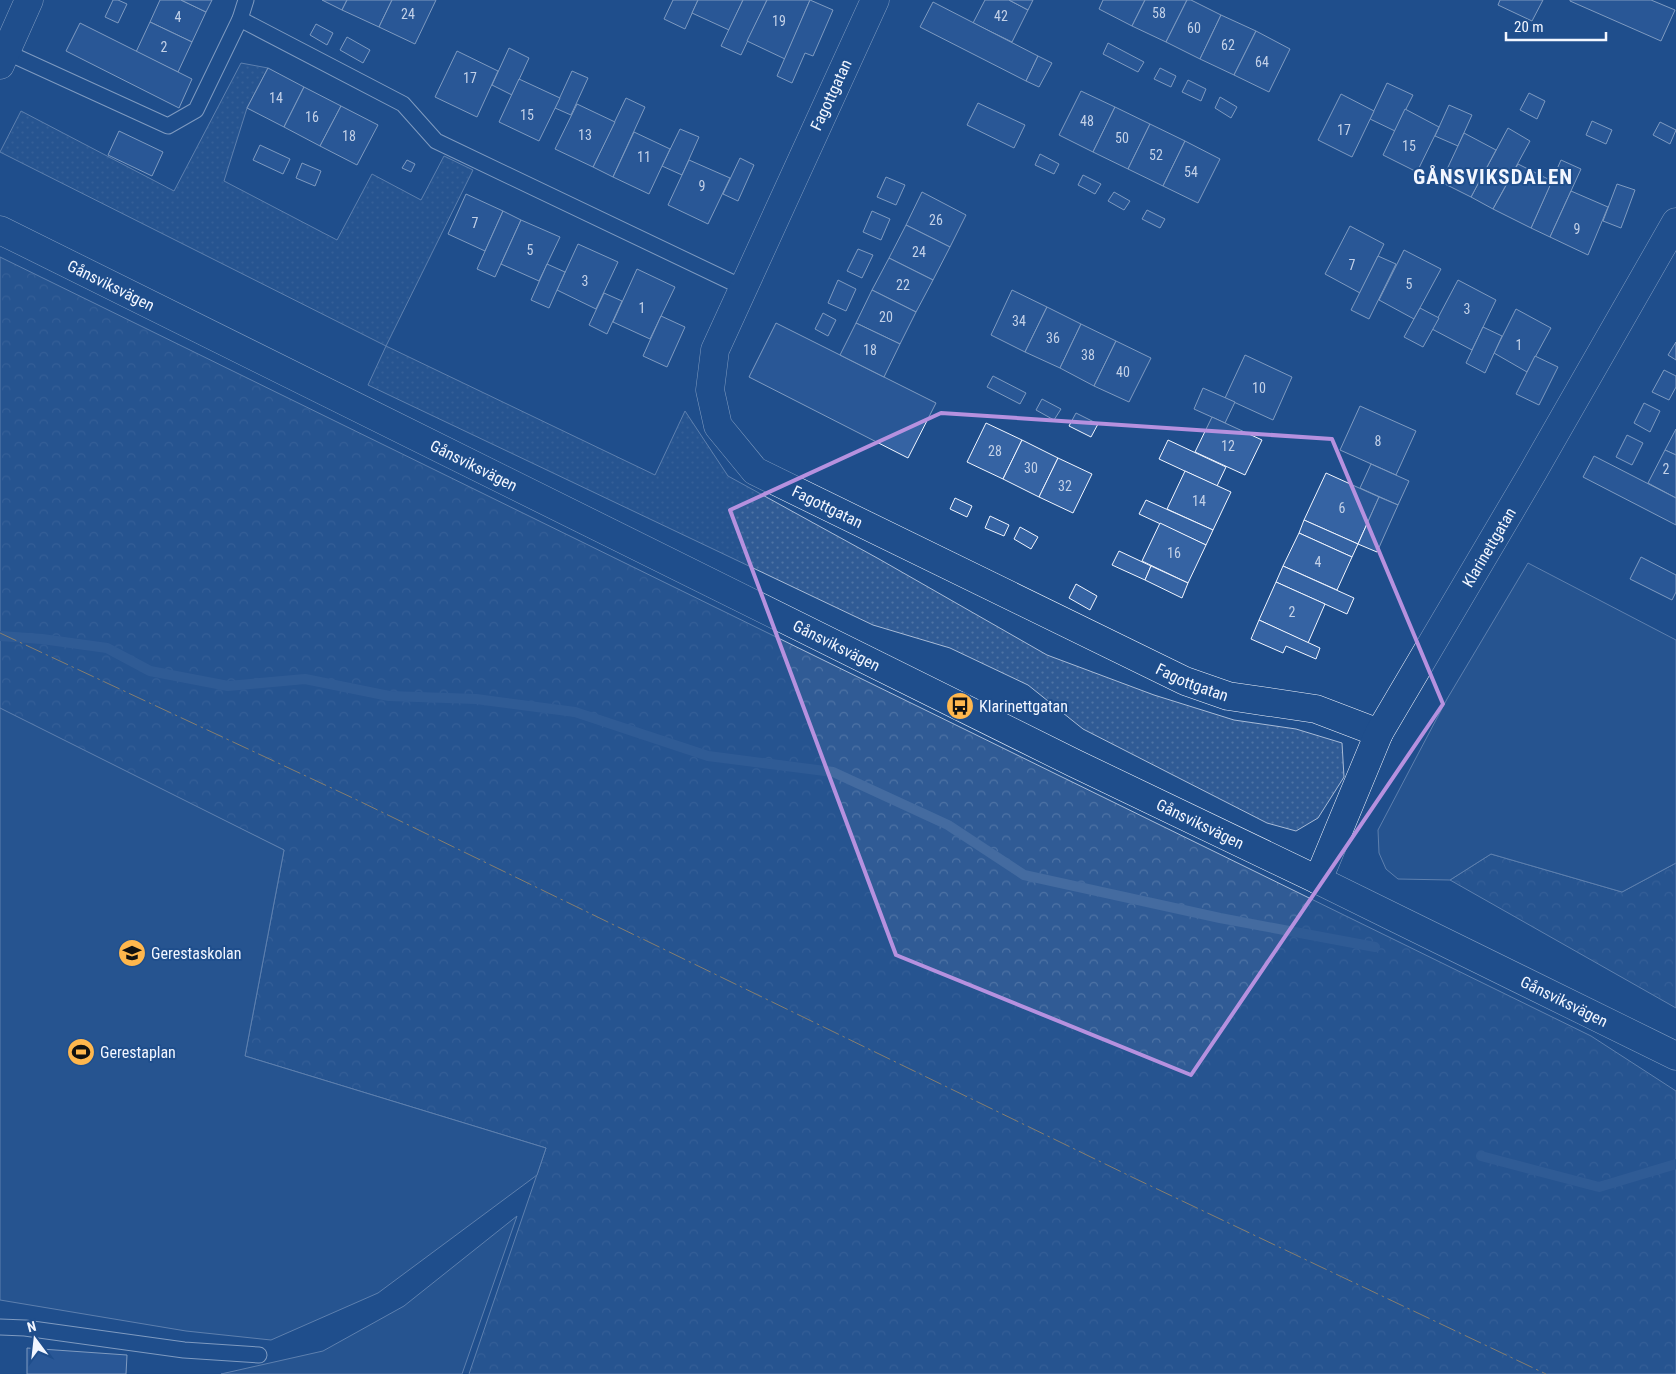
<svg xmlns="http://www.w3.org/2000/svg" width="1676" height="1374" font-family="'Roboto Condensed',sans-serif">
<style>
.grass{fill:url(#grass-dots);stroke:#a8bbd7}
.forest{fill:url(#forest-crowns);stroke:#a8bbd7}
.built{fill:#305b95;stroke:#a8bbd7}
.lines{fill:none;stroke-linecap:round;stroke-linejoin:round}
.stream{stroke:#446ba0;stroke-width:10}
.building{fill:#3563a3;stroke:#f2f6ff}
.service-casing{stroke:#f2f6ff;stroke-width:17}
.minor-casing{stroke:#f2f6ff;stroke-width:29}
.secondary-casing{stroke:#f2f6ff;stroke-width:29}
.service{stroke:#1f4e8c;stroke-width:15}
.minor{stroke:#1f4e8c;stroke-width:28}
.secondary{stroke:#1f4e8c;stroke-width:28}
.power{stroke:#ffb74d;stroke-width:1;stroke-dasharray:18 4 2.5 4;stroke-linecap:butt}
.marked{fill:none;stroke:#b691df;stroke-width:4;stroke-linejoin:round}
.labels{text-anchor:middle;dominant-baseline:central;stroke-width:4;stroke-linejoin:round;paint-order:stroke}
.number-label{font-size:14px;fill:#c3d1e8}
.street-label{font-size:16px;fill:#f2f6ff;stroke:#1f4e8c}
.poi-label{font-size:16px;fill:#f2f6ff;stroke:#1f4e8c;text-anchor:start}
.district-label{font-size:21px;font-weight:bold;letter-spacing:1px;fill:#f2f6ff;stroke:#1f4e8c}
</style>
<defs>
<pattern id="grass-dots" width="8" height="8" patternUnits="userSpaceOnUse" patternTransform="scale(1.25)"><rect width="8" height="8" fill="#305b95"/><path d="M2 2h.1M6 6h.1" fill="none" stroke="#4e73a5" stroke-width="1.8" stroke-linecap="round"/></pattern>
<pattern id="forest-crowns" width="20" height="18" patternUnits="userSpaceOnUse" patternTransform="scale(1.25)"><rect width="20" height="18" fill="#305b95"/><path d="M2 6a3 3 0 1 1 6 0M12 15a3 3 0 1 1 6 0" fill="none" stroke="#4e73a5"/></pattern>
</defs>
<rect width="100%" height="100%" fill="#1f4e8c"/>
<polygon class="grass" points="241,63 268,68 247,108 224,181 337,240 372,174 421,200 444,156 473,170 386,346 655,475 685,411 728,476 879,559 1047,655 1154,695 1234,720 1296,729 1342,743 1344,777 1318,818 1296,831 1267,823 1083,729 1028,685 950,648 873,625 368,385 386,346 0,152 21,111 174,191"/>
<g class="forest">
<polygon points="0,257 1591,1036 1676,1091 1676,1374 469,1374 546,1148 245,1056 284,850 0,711"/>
<polygon points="1491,854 1622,892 1676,863 1676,1008 1450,880"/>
</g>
<g class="built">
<polygon points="1528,563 1676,640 1676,863 1622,892 1491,854 1450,880 1398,879 1386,869 1379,853 1378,830 1447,699"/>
<polygon points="0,708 284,850 245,1056 546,1148 537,1175 378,1293 271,1340 186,1331 0,1300"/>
<polygon points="517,1216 462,1374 221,1374 323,1351 404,1306"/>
</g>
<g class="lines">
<g class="stream">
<polyline points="0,636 42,639 107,648 150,671 228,686 305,679 389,696 476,699 575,712 708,756 833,772 948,825 1024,875 1220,918 1375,947"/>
<polyline points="1481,1156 1599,1187 1676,1164"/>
</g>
</g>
<g class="building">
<polygon points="113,0 118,0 127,4 118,23 105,17"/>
<polygon points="160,0 181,0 206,12 192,42 150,22"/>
<polygon points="181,0 212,0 206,12"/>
<polygon points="322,0 347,0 342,10"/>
<polygon points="347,0 392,0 379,27 342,10"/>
<polygon points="392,0 436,0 415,44 379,27"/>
<polygon points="673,0 698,0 685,29 664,19"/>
<polygon points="698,0 743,0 729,30 692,13"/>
<polygon points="743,0 767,0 741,55 721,46"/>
<polygon points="767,0 810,0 785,59 747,41"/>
<polygon points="810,0 833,10 813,56 805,53 792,83 777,76"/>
<polygon points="985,0 1009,0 1028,10 1012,42 973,23"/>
<polygon points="1009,0 1033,0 1028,10"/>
<polygon points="1103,0 1145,0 1132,26 1099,9"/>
<polygon points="1145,0 1187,0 1166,42 1132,26"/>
<polygon points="1187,0 1191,0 1221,15 1200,59 1166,42"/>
<polygon points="1500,0 1543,0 1532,21 1498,5"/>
<polygon points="1570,0 1651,0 1675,10 1661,41 1570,1"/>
<polygon points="933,2 1038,56 1026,81 920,27"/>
<polygon points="1221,15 1256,31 1234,75 1200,59"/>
<polygon points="150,22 192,42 178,72 136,52"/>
<polygon points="80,23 192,79 179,108 66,51"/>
<polygon points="316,24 333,33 327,45 310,35"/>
<polygon points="1256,31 1290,49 1269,92 1234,75"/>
<polygon points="347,37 370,50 363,63 340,50"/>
<polygon points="1108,43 1144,62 1138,72 1103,54"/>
<polygon points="509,48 529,58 512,95 492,85"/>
<polygon points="457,51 498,71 477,117 435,97"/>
<polygon points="1038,56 1052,63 1039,87 1026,81"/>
<polygon points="268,68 304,87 284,127 247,108"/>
<polygon points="1160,68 1176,76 1171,87 1154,79"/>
<polygon points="572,71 588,78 571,115 555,108"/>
<polygon points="519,79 560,98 539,141 499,122"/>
<polygon points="1188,80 1206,89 1201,101 1182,92"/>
<polygon points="1387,83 1413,95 1395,131 1370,119"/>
<polygon points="304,87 341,106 320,146 284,127"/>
<polygon points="1081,91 1115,107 1093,152 1059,135"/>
<polygon points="1529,93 1545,101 1537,119 1520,110"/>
<polygon points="1341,94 1374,111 1352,157 1318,140"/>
<polygon points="1220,97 1237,107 1231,118 1215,108"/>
<polygon points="626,98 645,107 613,177 593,167"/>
<polygon points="978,103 1025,125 1014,148 967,125"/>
<polygon points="577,104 615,122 593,167 555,149"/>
<polygon points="1449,105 1472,115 1458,146 1435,136"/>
<polygon points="341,106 378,125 357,165 320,146"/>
<polygon points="1115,107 1150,124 1128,169 1093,152"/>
<polygon points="1405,109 1439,127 1417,172 1383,155"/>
<polygon points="1592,121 1612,130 1606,144 1586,135"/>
<polygon points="1660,122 1676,130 1670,144 1653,135"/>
<polygon points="1150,124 1185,141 1163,186 1128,169"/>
<polygon points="1508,128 1530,141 1493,209 1471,197"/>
<polygon points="680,129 699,137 682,175 662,166"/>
<polygon points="119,131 163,152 152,176 108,155"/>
<polygon points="634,132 670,149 649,194 613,177"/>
<polygon points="1464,133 1496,150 1471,197 1441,182"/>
<polygon points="1185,141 1220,159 1198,203 1163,186"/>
<polygon points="260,145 290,159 283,174 253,160"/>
<polygon points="1040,154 1059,164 1054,174 1035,165"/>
<polygon points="740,158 754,165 738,201 723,194"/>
<polygon points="407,160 415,164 411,172 402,168"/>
<polygon points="689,160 730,178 708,224 668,205"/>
<polygon points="1561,160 1581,169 1550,237 1531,228"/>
<polygon points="302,163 321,171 315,186 296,178"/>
<polygon points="1518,164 1552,181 1531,228 1493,209"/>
<polygon points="1083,175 1101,184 1095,194 1078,185"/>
<polygon points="886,177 905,185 896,205 877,197"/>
<polygon points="1617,184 1635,190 1621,228 1603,221"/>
<polygon points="1571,191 1608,207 1588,255 1550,237"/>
<polygon points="922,192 966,215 950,247 906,225"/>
<polygon points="1114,192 1130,201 1124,210 1108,201"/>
<polygon points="466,194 503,211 485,251 448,234"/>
<polygon points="1147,210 1165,219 1160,228 1142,219"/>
<polygon points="503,211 521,220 495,277 477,269"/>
<polygon points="872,211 890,219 881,240 863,232"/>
<polygon points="521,220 560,237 539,281 501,264"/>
<polygon points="906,225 950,247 933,280 889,258"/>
<polygon points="1350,226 1384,244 1360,293 1325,274"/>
<polygon points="578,244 618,262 596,309 557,290"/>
<polygon points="858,249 873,255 862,278 847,271"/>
<polygon points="1404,250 1441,269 1414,319 1379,300"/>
<polygon points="1378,256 1396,264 1369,319 1351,310"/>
<polygon points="889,258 933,280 916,312 872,290"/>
<polygon points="547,264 565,272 549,308 531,300"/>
<polygon points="637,269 675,287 650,339 613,322"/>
<polygon points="838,280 856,289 846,311 828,303"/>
<polygon points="1458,280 1496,300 1472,350 1432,329"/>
<polygon points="872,290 916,312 900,344 856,323"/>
<polygon points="1012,290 1047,307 1025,352 991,335"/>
<polygon points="604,293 622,301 607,334 589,325"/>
<polygon points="1047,307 1081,324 1060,368 1025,352"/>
<polygon points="1420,308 1439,318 1423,347 1404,337"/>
<polygon points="1516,309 1551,328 1527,372 1494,353"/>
<polygon points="823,313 836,320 828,336 815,329"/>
<polygon points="661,316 685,327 667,367 643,356"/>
<polygon points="776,323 936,403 908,458 749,377"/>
<polygon points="856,323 900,344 884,377 840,355"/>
<polygon points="1081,324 1116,341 1094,386 1060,368"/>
<polygon points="1483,327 1502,336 1485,373 1466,363"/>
<polygon points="1116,341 1151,358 1129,402 1094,386"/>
<polygon points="1676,342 1676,360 1668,355"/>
<polygon points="1245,355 1292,377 1273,420 1225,398"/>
<polygon points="1535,356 1558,367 1539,405 1516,394"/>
<polygon points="1664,370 1676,376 1676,387 1669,400 1652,392"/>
<polygon points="993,376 1026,393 1020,404 987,387"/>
<polygon points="1203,388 1235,402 1225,423 1194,409"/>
<polygon points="1042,399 1061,409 1054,420 1036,410"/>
<polygon points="1644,403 1660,411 1650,432 1634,423"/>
<polygon points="1360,406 1416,431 1396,475 1340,450"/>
<polygon points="1076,413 1098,424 1091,437 1069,426"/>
<polygon points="1212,417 1262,440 1245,475 1195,452"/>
<polygon points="986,423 1022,440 1003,479 967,462"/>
<polygon points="1676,429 1676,455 1665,450"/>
<polygon points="1627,435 1643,443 1632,465 1616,457"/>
<polygon points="1022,440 1058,458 1039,497 1003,479"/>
<polygon points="1168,440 1226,467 1217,486 1159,459"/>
<polygon points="1665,450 1676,455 1676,498 1648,483"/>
<polygon points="1594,456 1676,498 1676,525 1583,477"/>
<polygon points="1058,458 1092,474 1073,513 1039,497"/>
<polygon points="1371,464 1409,481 1398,505 1360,488"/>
<polygon points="1185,471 1231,492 1213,530 1167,509"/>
<polygon points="1326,473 1379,497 1358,544 1304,520"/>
<polygon points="1379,497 1398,505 1377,552 1358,544"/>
<polygon points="955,498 972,506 967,517 950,509"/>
<polygon points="1146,500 1213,530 1206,545 1139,514"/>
<polygon points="990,516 1009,525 1004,536 985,528"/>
<polygon points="1304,520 1358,544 1352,557 1299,533"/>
<polygon points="1160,523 1206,545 1188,583 1142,561"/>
<polygon points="1020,527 1038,537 1031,549 1014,539"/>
<polygon points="1299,533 1352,557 1337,590 1283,566"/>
<polygon points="1119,551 1151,566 1145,580 1112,565"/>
<polygon points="1641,557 1676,575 1676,592 1672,600 1630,579"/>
<polygon points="1151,566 1188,583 1182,598 1145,580"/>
<polygon points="1283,566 1354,598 1347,614 1276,582"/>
<polygon points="1276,582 1325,604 1308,643 1259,620"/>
<polygon points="1076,584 1097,596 1090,610 1069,598"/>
<polygon points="1259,620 1320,648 1316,659 1286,646 1283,653 1251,639"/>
<polygon points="27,1348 127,1355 126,1374 27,1374"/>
</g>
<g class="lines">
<g class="service-casing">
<g id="service">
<polyline points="240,19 403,104 436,141 744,288"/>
<polyline points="6,52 168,126 196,110 240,19 246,0"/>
<polyline points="0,1327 25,1328 184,1350 259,1355"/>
</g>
</g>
<g class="minor-casing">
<g id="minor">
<path id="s1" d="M875 0 715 350 710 390 718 426 755 471 1185 681 1228 696 1316 709 1379 733"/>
<polyline points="0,65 29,0"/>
<path id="s2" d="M1318 880 1379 733 1533 472 1676 222"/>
</g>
</g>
<g class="secondary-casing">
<g id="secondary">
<path id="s3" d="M0 230 1074 763 1318 880 1676 1056"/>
</g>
</g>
<use href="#service" class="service"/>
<use href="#minor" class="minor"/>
<use href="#secondary" class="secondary"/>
<polyline class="power" points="0,633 355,799 1134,1178 1546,1374"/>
</g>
<path d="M0 0H1676V1374H0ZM941 413 1332 439 1443 704 1191 1075 896 955 730 510Z" fill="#1f4e8c" fill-opacity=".55" fill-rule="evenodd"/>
<path class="marked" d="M941 413 1332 439 1443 704 1191 1075 896 955 730 510Z"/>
<defs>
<g id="bus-disc" transform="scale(1.4375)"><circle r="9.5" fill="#ffb74d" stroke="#1f4e8c"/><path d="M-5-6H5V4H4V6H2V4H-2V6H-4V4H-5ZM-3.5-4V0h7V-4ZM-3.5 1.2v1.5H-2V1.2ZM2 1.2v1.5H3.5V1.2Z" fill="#111"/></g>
<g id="school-disc" transform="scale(1.4375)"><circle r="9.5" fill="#ffb74d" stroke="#1f4e8c"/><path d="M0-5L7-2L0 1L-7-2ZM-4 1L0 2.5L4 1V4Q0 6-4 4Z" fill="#111"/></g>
<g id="stadium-disc" transform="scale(1.4375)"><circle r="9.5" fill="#ffb74d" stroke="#1f4e8c"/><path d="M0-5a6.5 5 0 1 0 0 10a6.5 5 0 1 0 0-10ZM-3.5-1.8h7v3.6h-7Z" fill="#111"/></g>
</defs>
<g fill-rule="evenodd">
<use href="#bus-disc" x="960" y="706"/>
<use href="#school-disc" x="132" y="953"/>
<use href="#stadium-disc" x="81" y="1052"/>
</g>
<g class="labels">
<g class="number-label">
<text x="1159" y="13">58</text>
<text x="408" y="14">24</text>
<text x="1001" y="16">42</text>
<text x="178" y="17">4</text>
<text x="779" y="21">19</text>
<text x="1194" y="28">60</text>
<text x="1228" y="45">62</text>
<text x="164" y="47">2</text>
<text x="1262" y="62">64</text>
<text x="470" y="78">17</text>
<text x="276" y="98">14</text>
<text x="527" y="115">15</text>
<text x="312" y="117">16</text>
<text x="1087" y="121">48</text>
<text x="1344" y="130">17</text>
<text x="585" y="135">13</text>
<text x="349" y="136">18</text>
<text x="1122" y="138">50</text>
<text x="1409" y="146">15</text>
<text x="1156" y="155">52</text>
<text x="644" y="157">11</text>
<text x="1191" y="172">54</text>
<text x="702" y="186">9</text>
<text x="936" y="220">26</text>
<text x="475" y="223">7</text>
<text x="1577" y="229">9</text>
<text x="530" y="250">5</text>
<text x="919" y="252">24</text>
<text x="1352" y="265">7</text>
<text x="585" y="281">3</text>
<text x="1409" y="284">5</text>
<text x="903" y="285">22</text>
<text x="642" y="308">1</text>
<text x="1467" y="309">3</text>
<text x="886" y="317">20</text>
<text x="1019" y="321">34</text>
<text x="1053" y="338">36</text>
<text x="1519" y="345">1</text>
<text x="870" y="350">18</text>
<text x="1088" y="355">38</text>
<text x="1123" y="372">40</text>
<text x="1259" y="388">10</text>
<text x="1378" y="441">8</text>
<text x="1228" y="446">12</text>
<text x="995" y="451">28</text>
<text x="1031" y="468">30</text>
<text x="1666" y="469">2</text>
<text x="1065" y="486">32</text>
<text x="1199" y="501">14</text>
<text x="1342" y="508">6</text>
<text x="1174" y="553">16</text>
<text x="1318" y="562">4</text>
<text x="1292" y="612">2</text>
</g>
<g class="street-label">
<text transform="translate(831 95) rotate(-65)">Fagottgatan</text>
<text stroke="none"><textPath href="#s3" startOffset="124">Gånsviksvägen</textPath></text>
<text stroke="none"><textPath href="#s3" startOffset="529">Gånsviksvägen</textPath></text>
<text stroke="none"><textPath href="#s1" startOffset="601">Fagottgatan</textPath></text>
<text stroke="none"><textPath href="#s2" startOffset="375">Klarinettgatan</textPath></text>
<text stroke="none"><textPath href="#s3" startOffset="934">Gånsviksvägen</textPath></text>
<text stroke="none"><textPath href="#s1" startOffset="1006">Fagottgatan</textPath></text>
<text stroke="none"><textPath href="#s3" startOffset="1339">Gånsviksvägen</textPath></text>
<text stroke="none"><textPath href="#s3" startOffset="1744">Gånsviksvägen</textPath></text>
</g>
<g class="poi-label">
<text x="979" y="706">Klarinettgatan</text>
<text x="151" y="953">Gerestaskolan</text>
<text x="100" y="1052">Gerestaplan</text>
</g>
<g class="district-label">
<text x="1493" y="177">GÅNSVIKSDALEN</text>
</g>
</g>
<g transform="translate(35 1339) rotate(345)" stroke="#1f4e8c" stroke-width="4" paint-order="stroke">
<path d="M0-4L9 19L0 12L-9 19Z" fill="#f2f6ff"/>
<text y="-8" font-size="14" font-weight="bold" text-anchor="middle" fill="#f2f6ff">N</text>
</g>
<path d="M1506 32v8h100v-8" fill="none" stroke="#f2f6ff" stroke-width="2.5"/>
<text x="1514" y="32" font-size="15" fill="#f2f6ff" stroke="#1f4e8c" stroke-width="4" paint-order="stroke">20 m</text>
</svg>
